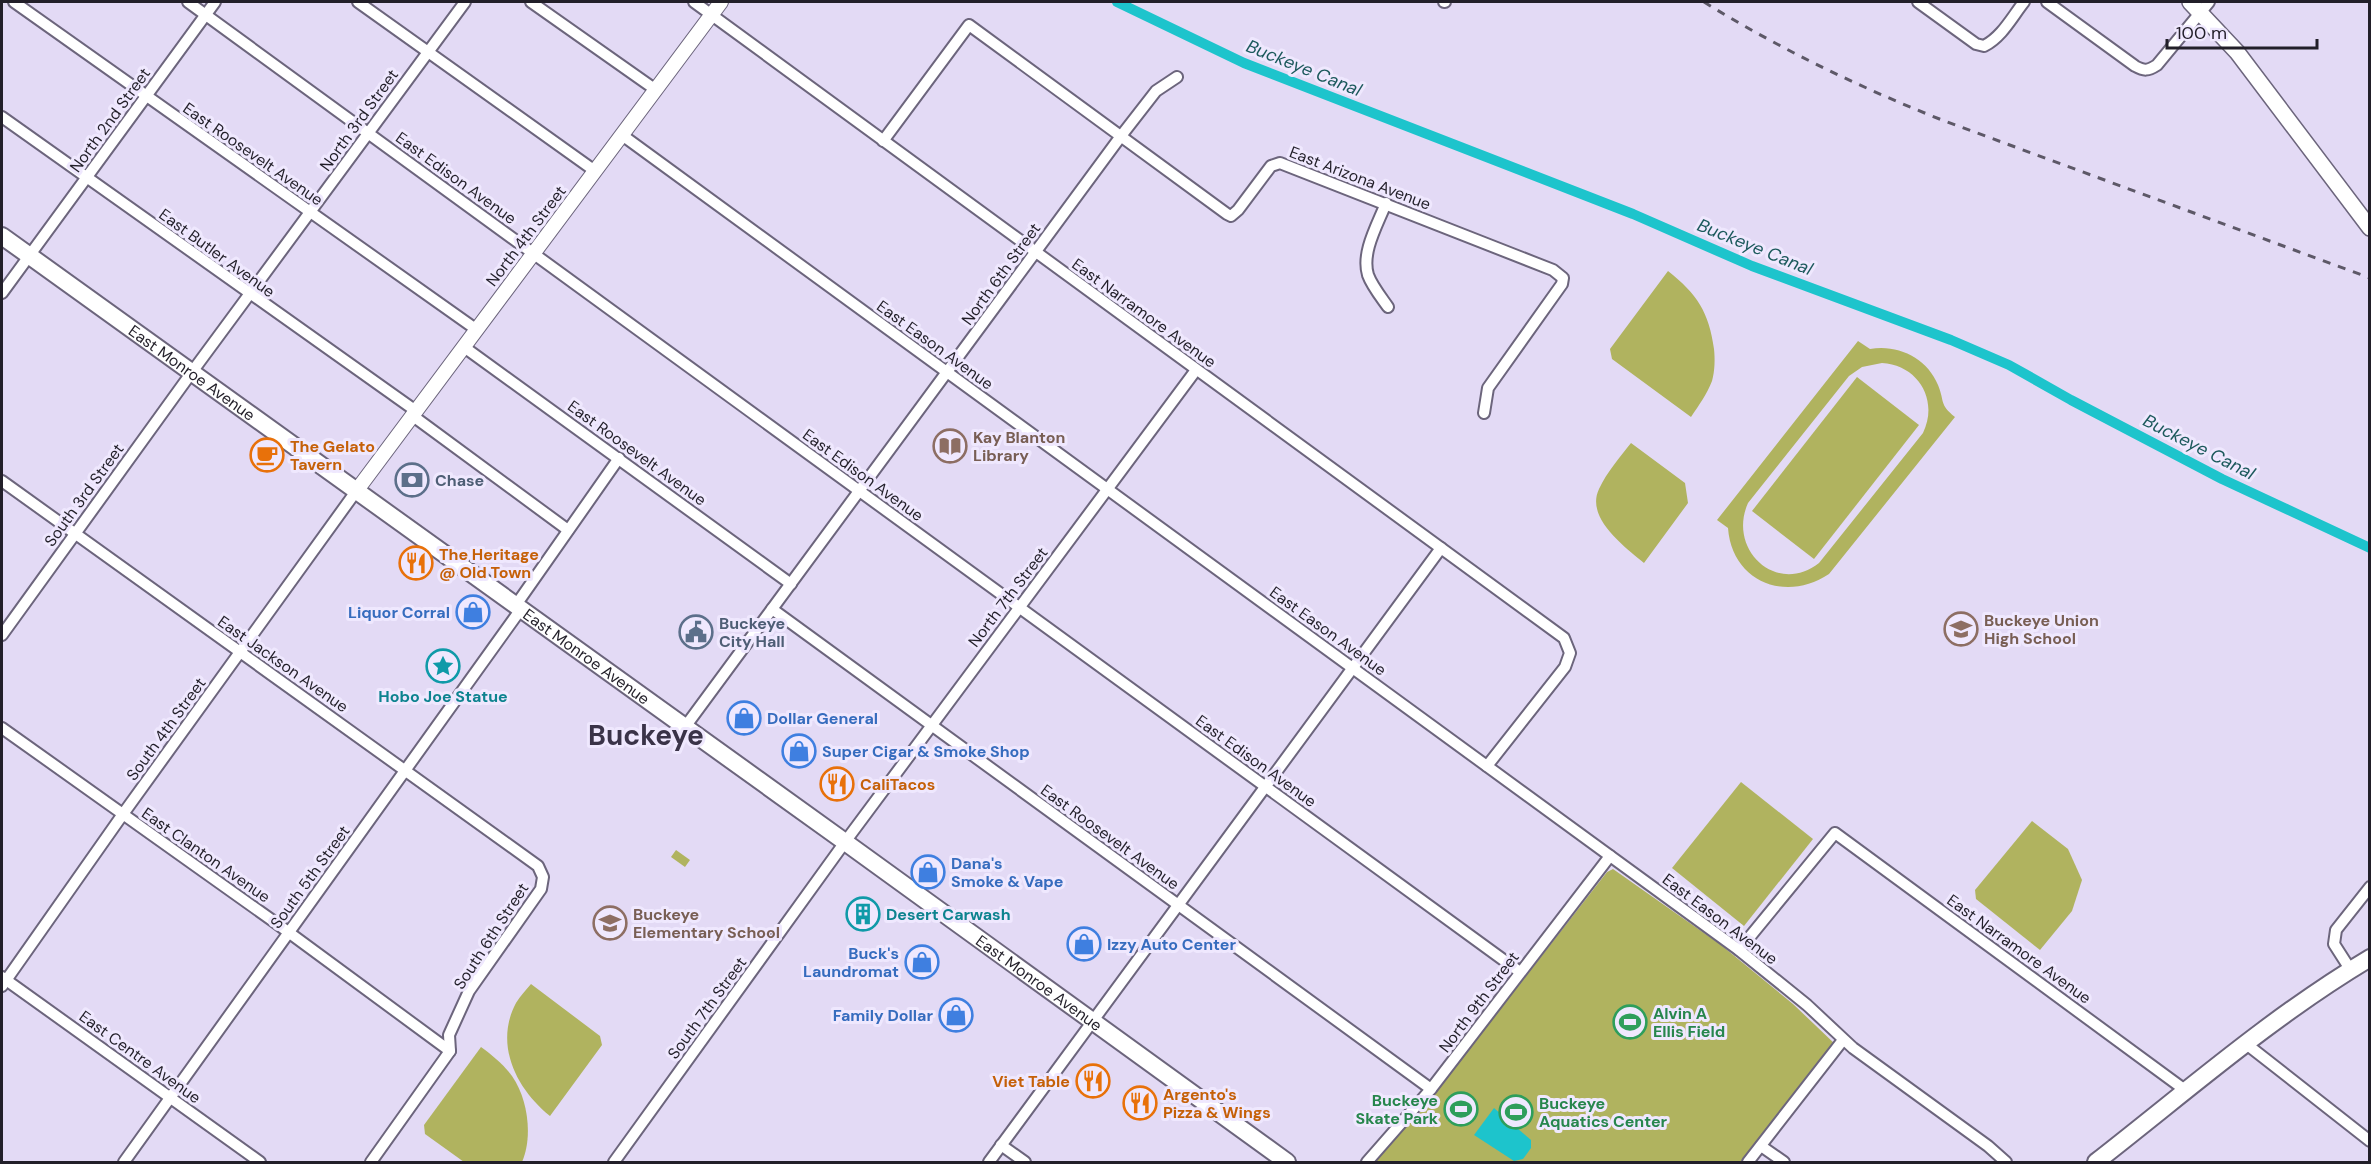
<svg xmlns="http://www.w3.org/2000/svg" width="2371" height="1164" font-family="'DM Sans',sans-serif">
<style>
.green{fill:#b0b35f;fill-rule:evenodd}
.water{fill:#1dc4cc}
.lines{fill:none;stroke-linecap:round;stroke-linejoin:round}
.canal{stroke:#1dc4cc;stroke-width:10}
.minor-casing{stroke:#6c657c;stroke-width:14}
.tertiary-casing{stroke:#6c657c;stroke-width:16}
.secondary-casing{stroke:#6c657c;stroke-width:18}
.primary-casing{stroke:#6c657c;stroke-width:20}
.minor{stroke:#fff;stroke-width:10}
.tertiary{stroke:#fff;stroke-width:14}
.secondary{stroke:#fff;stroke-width:15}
.primary{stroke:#fff;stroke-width:16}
.rail{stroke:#5d5867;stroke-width:3;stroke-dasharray:8 8;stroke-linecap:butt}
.labels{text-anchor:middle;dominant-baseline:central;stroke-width:6;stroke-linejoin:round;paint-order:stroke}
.street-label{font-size:16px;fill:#221f29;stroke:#efe8fe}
.education-label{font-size:16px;font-weight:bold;fill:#785e54;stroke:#efe8fe;text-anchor:start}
.food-label{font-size:16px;font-weight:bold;fill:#c56008;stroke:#efe8fe;text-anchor:start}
.service-label{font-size:16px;font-weight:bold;fill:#4e5e75;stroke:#efe8fe;text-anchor:start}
.shop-label{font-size:16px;font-weight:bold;fill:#366cbe;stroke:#efe8fe;text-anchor:start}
.culture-label{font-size:16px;font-weight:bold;fill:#0d838f;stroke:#efe8fe}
.leisure-label{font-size:16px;font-weight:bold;fill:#27864d;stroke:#efe8fe;text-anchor:start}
.water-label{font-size:18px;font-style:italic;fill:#1c595c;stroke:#efe8fe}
.town-label{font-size:28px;font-weight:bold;fill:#3a3348;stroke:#efe8fe}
</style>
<rect width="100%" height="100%" fill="#e3daf5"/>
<g class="green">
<path d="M1668 271C1697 294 1709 312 1714 349 1715 358 1715 371 1712 381 1707 394 1699 405 1691 417L1612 359 1610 349Z"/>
<path d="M1858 341 1870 349C1898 344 1927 358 1938 385 1945 402 1939 404 1955 417L1829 574C1786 603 1732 582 1728 528L1717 520ZM1882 363C1918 365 1939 400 1923 433L1819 563C1777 596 1727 550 1748 503L1849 376 1862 367Z"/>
<polygon points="1857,377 1919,425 1814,559 1752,511"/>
<path d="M1631 443 1685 483 1688 503 1644 563C1625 547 1585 518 1599 489 1607 472 1620 457 1631 443Z"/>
<polygon points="1741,782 1813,839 1744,926 1672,868"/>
<polygon points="2032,821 2068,849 2082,880 2072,911 2040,950 1976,899 1975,890"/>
<polygon points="676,850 690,860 685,867 671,857"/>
<polygon points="1613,869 1721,945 1793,1004 1836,1045 1740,1162 1374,1162 1389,1143 1420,1112 1607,872"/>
<path d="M531 984 600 1036 602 1045 550 1116C516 1089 494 1044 516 1003 520 996 526 990 531 984Z"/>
<path d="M481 1047C492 1055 504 1065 512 1076 528 1099 533 1137 522 1162H464L425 1134 424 1125Z"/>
</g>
<polygon class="water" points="1494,1108 1531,1140 1531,1148 1523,1159 1514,1161 1474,1135"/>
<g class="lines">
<polyline class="canal" points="1117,2 1244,63 1633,214 1752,266 1951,340 2009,365 2071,400 2222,479 2370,548"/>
<g class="minor-casing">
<g id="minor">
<polyline points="14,2 477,330"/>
<polyline points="188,2 1520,972"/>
<polyline points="358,2 595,171"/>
<polyline points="531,2 656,90"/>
<polyline points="694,2 1564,638 1570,653 1565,667 1487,766"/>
<polyline points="1444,2 1445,2"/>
<path d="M1918 2 1976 44 1984 46C2002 37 2012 17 2024 2"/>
<path d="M2047 2 2135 66C2144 71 2148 71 2157 65L2209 2"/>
<polyline points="2,117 416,411"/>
<polyline points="622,135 1739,950 1807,1005 1853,1048 1988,1146 2006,1162"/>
<polyline points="883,141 969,25 1227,214 1231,216 1238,210 1271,166 1280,163 1553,270 1563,278 1562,284 1488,388 1484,413"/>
<path d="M1386 203C1378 224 1361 252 1368 275 1372 286 1381 297 1388 307"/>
<polyline points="2,293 215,2"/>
<polyline points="464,347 791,584"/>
<polyline points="413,416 568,530"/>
<polyline points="2,481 538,866 543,877 541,889 469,991 449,1035 450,1051 371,1162"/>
<polyline points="516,605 619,458"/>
<polyline points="772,609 1431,1089"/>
<polyline points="2,635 192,372 465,2"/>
<polyline points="685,727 1121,136 1156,91 1177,77"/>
<polyline points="2,728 276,923 450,1051"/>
<polyline points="1739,950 1835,833 2185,1090"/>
<polyline points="2350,969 2334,944 2336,930 2370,887"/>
<polyline points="2,977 260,1162"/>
<polyline points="2,986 123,814 357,490"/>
<polyline points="2245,1043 2370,1141"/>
<polyline points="1001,1145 1025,1162"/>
<polyline points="1761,1146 1784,1162"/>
<polyline points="124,1162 521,609"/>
<polyline points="614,1162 845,842 1196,370"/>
<polyline points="989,1162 1441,548"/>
<polyline points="1367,1162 1431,1089 1610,856"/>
<polyline points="1748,1162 1843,1040"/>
</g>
</g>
<g class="tertiary-casing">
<polyline id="tertiary" points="357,490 721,2"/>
</g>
<g class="secondary-casing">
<polyline id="secondary" points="2190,2 2237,52 2370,228"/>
</g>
<g class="primary-casing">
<g id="primary">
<path id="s1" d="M2 236 845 842 1287 1162"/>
<path d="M2096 1162C2186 1092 2271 1017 2370 958"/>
</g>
</g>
<use href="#minor" class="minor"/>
<use href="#tertiary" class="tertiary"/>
<use href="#secondary" class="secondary"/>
<use href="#primary" class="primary"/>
<path class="rail" d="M1704 2C1780 49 1859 87 1942 120L2370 278"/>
</g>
<defs>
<g id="library-ring" transform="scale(1.725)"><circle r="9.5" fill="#efe8fe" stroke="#8d6e63" stroke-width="1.5"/><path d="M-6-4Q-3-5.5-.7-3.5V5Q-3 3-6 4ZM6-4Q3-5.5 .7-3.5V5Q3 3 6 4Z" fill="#8d6e63"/></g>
<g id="cafe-ring" transform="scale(1.725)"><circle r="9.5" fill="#efe8fe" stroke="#e8710a" stroke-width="1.5"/><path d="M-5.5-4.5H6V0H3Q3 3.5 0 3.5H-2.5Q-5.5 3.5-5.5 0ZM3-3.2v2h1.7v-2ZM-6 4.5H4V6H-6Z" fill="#e8710a"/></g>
<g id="bank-ring" transform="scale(1.725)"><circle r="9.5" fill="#efe8fe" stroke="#5c6f8a" stroke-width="1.5"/><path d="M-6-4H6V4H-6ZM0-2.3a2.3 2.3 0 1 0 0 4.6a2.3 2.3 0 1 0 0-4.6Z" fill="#5c6f8a"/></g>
<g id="restaurant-ring" transform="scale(1.725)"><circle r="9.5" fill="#efe8fe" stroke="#e8710a" stroke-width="1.5"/><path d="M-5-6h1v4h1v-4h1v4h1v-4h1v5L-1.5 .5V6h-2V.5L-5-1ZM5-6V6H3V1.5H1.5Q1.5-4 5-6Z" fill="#e8710a"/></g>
<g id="shop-ring" transform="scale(1.725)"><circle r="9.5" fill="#efe8fe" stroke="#3f7fe0" stroke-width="1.5"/><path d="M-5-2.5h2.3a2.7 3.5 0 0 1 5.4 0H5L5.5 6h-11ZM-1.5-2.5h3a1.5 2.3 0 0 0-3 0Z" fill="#3f7fe0"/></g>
<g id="school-ring" transform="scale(1.725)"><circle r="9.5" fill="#efe8fe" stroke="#8d6e63" stroke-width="1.5"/><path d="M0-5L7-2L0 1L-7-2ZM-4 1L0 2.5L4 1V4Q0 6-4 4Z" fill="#8d6e63"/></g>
<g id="civic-ring" transform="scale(1.725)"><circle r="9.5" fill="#efe8fe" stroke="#5c6f8a" stroke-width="1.5"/><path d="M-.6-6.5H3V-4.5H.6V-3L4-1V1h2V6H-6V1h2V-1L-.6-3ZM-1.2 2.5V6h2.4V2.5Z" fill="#5c6f8a"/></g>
<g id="sight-ring" transform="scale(1.725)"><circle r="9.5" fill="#efe8fe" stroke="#0f9aa8" stroke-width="1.5"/><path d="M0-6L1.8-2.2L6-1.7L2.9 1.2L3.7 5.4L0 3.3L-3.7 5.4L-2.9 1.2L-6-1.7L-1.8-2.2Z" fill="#0f9aa8"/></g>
<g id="building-ring" transform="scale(1.725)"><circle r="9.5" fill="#efe8fe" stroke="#0f9aa8" stroke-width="1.5"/><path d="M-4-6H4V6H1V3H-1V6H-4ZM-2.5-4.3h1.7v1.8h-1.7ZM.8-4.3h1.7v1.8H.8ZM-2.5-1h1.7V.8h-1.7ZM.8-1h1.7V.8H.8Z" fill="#0f9aa8"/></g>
<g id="stadium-ring" transform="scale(1.725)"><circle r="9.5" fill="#efe8fe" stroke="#2e9e5b" stroke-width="1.5"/><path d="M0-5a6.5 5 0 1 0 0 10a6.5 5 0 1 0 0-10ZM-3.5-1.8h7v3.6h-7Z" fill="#2e9e5b"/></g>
</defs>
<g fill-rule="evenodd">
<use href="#library-ring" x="950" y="446"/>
<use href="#cafe-ring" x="267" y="455"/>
<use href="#bank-ring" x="412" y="480"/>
<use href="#restaurant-ring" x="416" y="563"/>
<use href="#shop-ring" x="473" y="612"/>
<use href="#school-ring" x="1961" y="629"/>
<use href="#civic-ring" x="696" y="632"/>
<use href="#sight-ring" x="443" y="666"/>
<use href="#shop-ring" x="744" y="718"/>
<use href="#shop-ring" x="799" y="751"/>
<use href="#restaurant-ring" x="837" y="784"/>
<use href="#shop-ring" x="928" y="872"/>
<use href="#building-ring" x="863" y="914"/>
<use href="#school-ring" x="610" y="923"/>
<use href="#shop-ring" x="1084" y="944"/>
<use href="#shop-ring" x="922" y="962"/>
<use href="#shop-ring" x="956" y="1015"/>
<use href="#stadium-ring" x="1630" y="1022"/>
<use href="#restaurant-ring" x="1093" y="1081"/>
<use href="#restaurant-ring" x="1140" y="1103"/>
<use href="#stadium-ring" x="1461" y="1109"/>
<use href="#stadium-ring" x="1516" y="1112"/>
</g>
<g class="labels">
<g class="street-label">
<text transform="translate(110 120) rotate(-54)">North 2nd Street</text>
<text transform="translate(359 120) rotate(-54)">North 3rd Street</text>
<text transform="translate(253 154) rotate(35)">East Roosevelt Avenue</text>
<text transform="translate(456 178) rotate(36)">East Edison Avenue</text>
<text transform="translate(1360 178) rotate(21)">East Arizona Avenue</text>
<text transform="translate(526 236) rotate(-53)">North 4th Street</text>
<text transform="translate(217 253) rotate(36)">East Butler Avenue</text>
<text transform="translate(1001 274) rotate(-54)">North 6th Street</text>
<text transform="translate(1144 313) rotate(36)">East Narramore Avenue</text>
<text transform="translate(935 345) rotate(36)">East Eason Avenue</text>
<text stroke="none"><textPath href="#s1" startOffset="234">East Monroe Avenue</textPath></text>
<text transform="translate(637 453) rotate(36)">East Roosevelt Avenue</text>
<text transform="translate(863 475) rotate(36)">East Edison Avenue</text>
<text transform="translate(84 495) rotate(-54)">South 3rd Street</text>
<text transform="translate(1008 597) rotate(-53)">North 7th Street</text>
<text transform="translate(1328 631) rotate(36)">East Eason Avenue</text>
<text stroke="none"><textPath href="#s1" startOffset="720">East Monroe Avenue</textPath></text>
<text transform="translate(283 664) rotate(35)">East Jackson Avenue</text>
<text transform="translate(166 729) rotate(-54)">South 4th Street</text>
<text transform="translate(1256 761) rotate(36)">East Edison Avenue</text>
<text transform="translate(1110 837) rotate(36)">East Roosevelt Avenue</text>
<text transform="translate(206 855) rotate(35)">East Clanton Avenue</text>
<text transform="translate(310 877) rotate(-54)">South 5th Street</text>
<text transform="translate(1720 919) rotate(37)">East Eason Avenue</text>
<text transform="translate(491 936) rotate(-57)">South 6th Street</text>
<text transform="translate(2019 949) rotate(36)">East Narramore Avenue</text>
<text stroke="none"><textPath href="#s1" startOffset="1278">East Monroe Avenue</textPath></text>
<text transform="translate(1479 1002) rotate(-53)">North 9th Street</text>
<text transform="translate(707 1008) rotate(-54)">South 7th Street</text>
<text transform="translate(140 1057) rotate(36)">East Centre Avenue</text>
</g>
<g class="education-label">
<text x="973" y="437">Kay Blanton<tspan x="973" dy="18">Library</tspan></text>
<text x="1984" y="620">Buckeye Union<tspan x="1984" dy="18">High School</tspan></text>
<text x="633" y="914">Buckeye<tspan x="633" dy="18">Elementary School</tspan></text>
</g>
<g class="food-label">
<text x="290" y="446">The Gelato<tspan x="290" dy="18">Tavern</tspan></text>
<text x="439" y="554">The Heritage<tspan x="439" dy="18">@ Old Town</tspan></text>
<text x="860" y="784">CaliTacos</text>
<text x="1070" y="1081" text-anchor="end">Viet Table</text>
<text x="1163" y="1094">Argento's<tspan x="1163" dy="18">Pizza &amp; Wings</tspan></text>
</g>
<g class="service-label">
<text x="435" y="480">Chase</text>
<text x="719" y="623">Buckeye<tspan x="719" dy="18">City Hall</tspan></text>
</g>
<g class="shop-label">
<text x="450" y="612" text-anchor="end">Liquor Corral</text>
<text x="767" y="718">Dollar General</text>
<text x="822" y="751">Super Cigar &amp; Smoke Shop</text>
<text x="951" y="863">Dana's<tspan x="951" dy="18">Smoke &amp; Vape</tspan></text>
<text x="1107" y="944">Izzy Auto Center</text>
<text x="899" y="953" text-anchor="end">Buck's<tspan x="899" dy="18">Laundromat</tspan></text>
<text x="933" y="1015" text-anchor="end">Family Dollar</text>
</g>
<g class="culture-label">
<text x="443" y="696">Hobo Joe Statue</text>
<text x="886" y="914" text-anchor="start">Desert Carwash</text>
</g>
<g class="leisure-label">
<text x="1653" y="1013">Alvin A<tspan x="1653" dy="18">Ellis Field</tspan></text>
<text x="1438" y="1100" text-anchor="end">Buckeye<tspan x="1438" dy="18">Skate Park</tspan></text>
<text x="1539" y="1103">Buckeye<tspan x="1539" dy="18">Aquatics Center</tspan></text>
</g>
<g class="water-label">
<text transform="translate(1304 68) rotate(22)">Buckeye Canal</text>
<text transform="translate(1755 247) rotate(22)">Buckeye Canal</text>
<text transform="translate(2199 447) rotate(27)">Buckeye Canal</text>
</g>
<g class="town-label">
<text x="646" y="735">Buckeye</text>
</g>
</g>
<rect width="2371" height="1164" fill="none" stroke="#221f29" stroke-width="6"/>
<path d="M2167 39v9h150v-9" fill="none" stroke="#221f29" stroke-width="3"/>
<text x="2176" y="39" font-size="18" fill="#221f29" stroke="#efe8fe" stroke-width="4.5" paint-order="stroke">100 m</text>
</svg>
